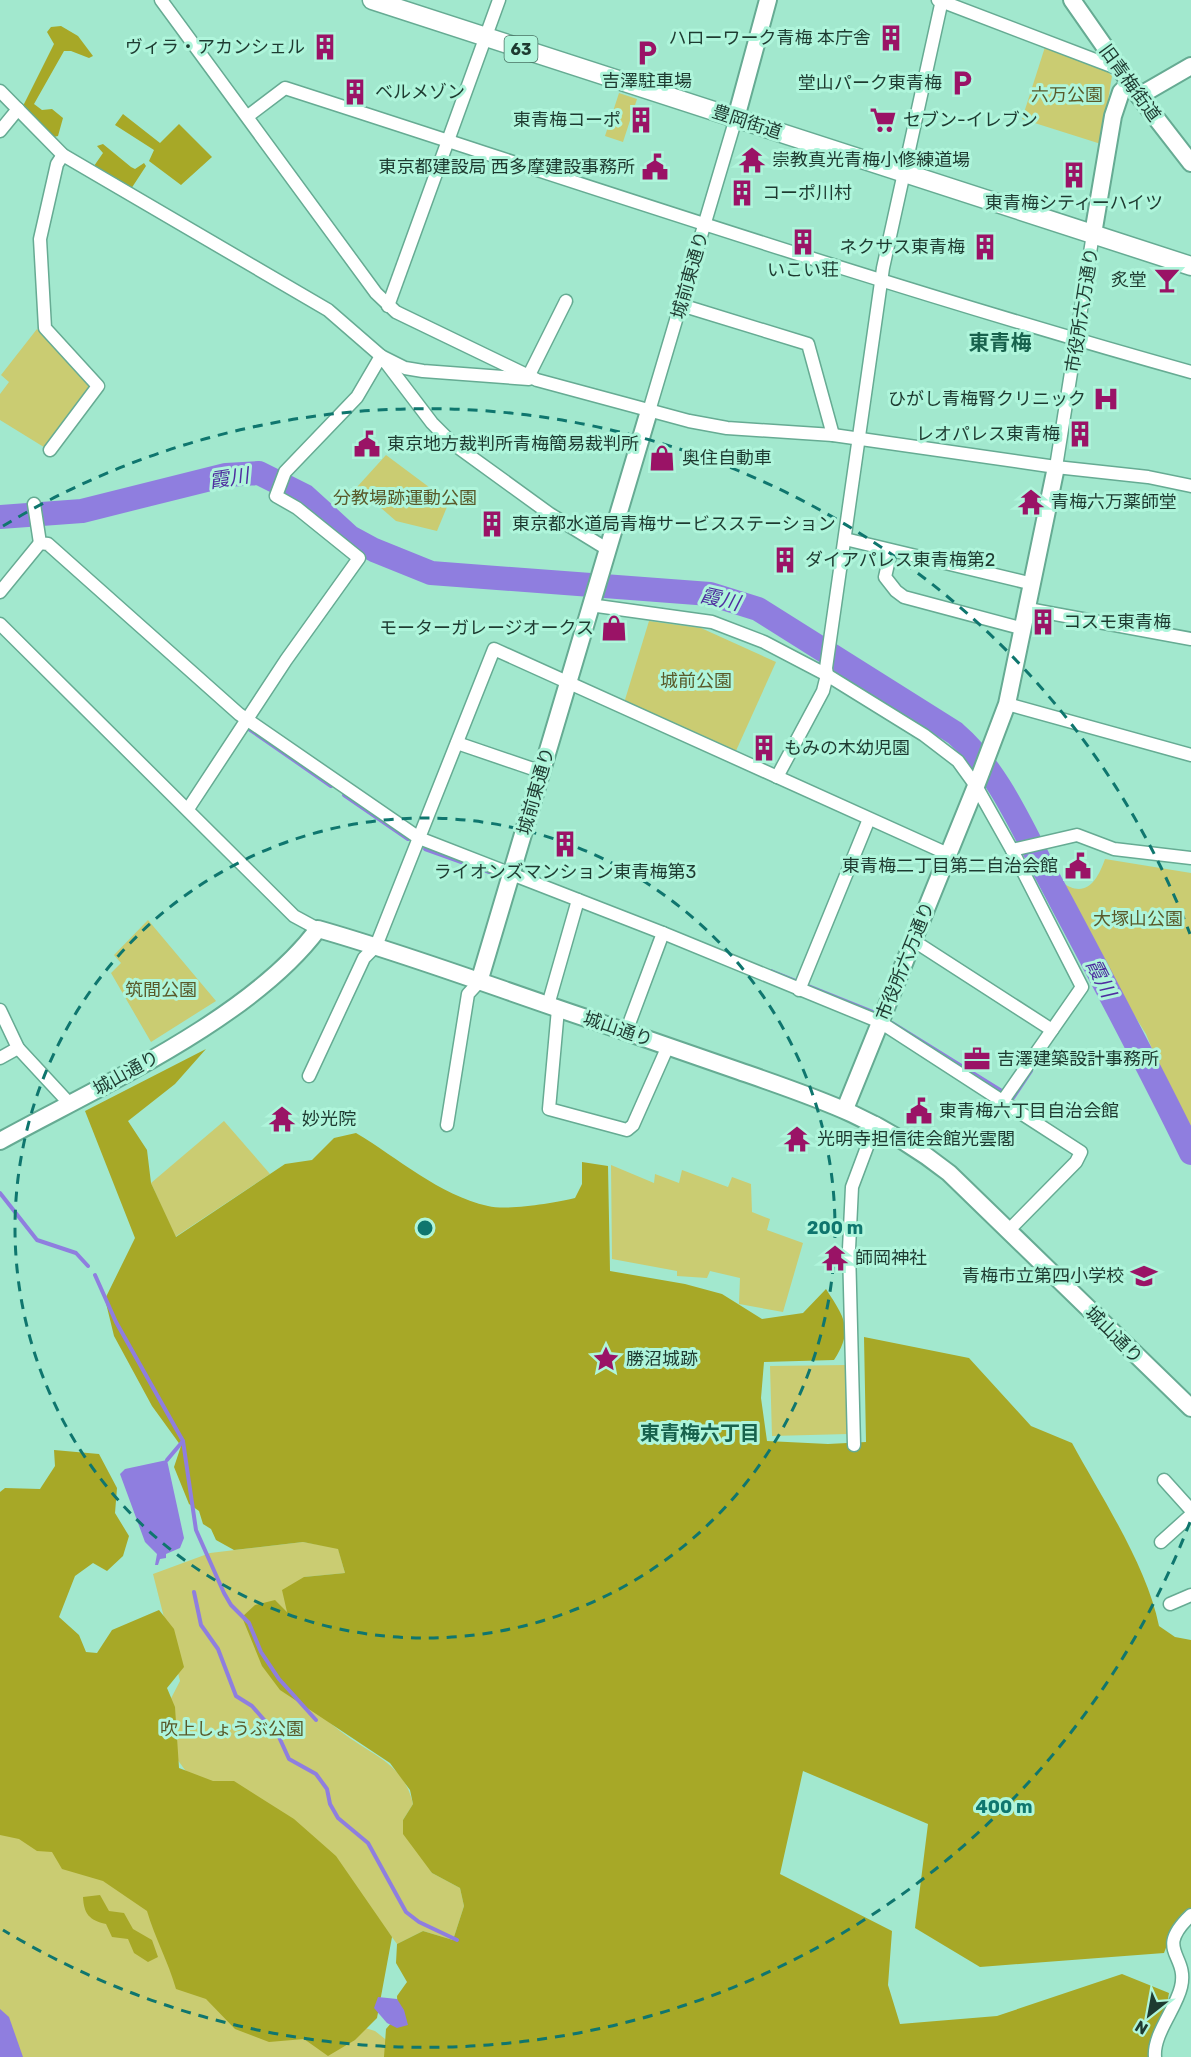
<svg xmlns="http://www.w3.org/2000/svg" width="1191" height="2057" font-family="Rubik,'Noto Sans JP',sans-serif">
<style>
.green{fill:#cacc72}
.forest{fill:#a7a827}
.water{fill:#8f7edf}
.lines{fill:none;stroke-linecap:round;stroke-linejoin:round}
.stream{stroke:#8f7edf;stroke-width:4}
.river{stroke:#8f7edf;stroke-width:24}
.street-casing{stroke:#66ab93;stroke-width:15}
.secondary-casing{stroke:#66ab93;stroke-width:20}
.primary-casing{stroke:#66ab93;stroke-width:21}
.street{stroke:#fff;stroke-width:12}
.secondary{stroke:#fff;stroke-width:16}
.primary{stroke:#fff;stroke-width:18}
.ring{fill:none;stroke:#0f766e;stroke-width:3;stroke-dasharray:10 8}
.labels{text-anchor:middle;dominant-baseline:central;stroke-width:6;stroke-linejoin:round;paint-order:stroke}
.shield{fill:#aff5db;stroke:#4a7364;stroke-width:1.5}
.shield-label{font-size:16px;font-weight:bold;fill:#1e3b31}
.poi-label{font-size:18px;fill:#1e3b31;stroke:#aff5db;text-anchor:start}
.street-label{font-size:18px;fill:#1e3b31;stroke:#aff5db}
.park-label{font-size:18px;fill:#595a2a;stroke:#aff5db}
.water-label{font-size:20px;font-style:italic;fill:#4e2d9f;stroke:#aff5db}
.neighbourhood-label{font-size:20px;font-weight:bold;fill:#18624d;stroke:#aff5db}
.quarter-label{font-size:21px;font-weight:bold;fill:#18624d;stroke:#aff5db}
.centre{fill:#0f766e;stroke:#aff5db;stroke-width:3}
.ring-label{font-size:18px;text-anchor:middle;font-weight:bold;fill:#0f766e;stroke:#aff5db;stroke-width:6;stroke-linejoin:round;paint-order:stroke}
</style>
<rect width="100%" height="100%" fill="#a2e8ce"/>
<g class="green">
<polygon points="1045,47 1108,72 1112,76 1101,144 1022,119"/>
<polygon points="619,93 637,99 623,142 605,136"/>
<polygon points="37,329 91,385 91,393 47,449 0,420 0,394 9,382 1,375"/>
<polygon points="386,455 449,502 437,531 396,521 357,487"/>
<polygon points="649,621 701,628 776,662 735,753 624,703"/>
<path d="M1105 859 1191 873V1144L1146 1034 1053 885 1060 881C1085 900 1097 882 1105 859Z"/>
<polygon points="148,920 216,1001 151,1042 111,973 121,963 114,955"/>
<polygon points="224,1121 270,1174 175,1237 151,1183"/>
<polygon points="611,1165 654,1183 655,1174 679,1183 682,1170 728,1187 732,1177 751,1184 752,1212 770,1219 767,1230 803,1243 783,1312 739,1304 740,1278 710,1271 707,1278 677,1276 677,1271 612,1259"/>
<polygon points="847,1365 848,1434 772,1436 770,1366"/>
<path d="M303 1542 338 1548 345 1573 304 1577 317 1713C327 1720 337 1729 347 1736 376 1757 404 1765 413 1804L403 1820 432 1873 460 1888 464 1906 453 1940 423 1931 397 1944 340 1866 209 1794 185 1770 166 1744 164 1712 180 1681 153 1574 210 1553Z"/>
<polygon points="0,1823 129,1884 346,2022 375,2031 399,2050 401,2057 0,2057"/>
</g>
<g class="forest">
<polygon points="61,26 78,36 93,56 89,58 71,51 64,51 34,104 42,110 52,109 63,118 58,136 54,137 23,106 54,44 47,32 51,27"/>
<polygon points="123,114 160,143 179,124 212,157 181,185 149,161 154,150 115,125"/>
<polygon points="103,144 131,167 135,169 144,163 146,166 131,189 94,166 103,153 97,146"/>
<path d="M206 1049 175 1084 128 1121 147 1150 151 1183 176 1237 285 1164 312 1160 334 1138 356 1133C398 1158 439 1195 488 1206 507 1211 554 1203 575 1198L582 1184V1162L608 1166 610 1271 685 1284 722 1294 762 1319 803 1313 826 1289C844 1317 854 1329 834 1360L764 1362 761 1398 767 1441 828 1444 866 1442 864 1337 969 1358 1031 1426 1072 1443C1102 1498 1147 1566 1159 1626L1175 1637 1191 1640V1912L1175 1924 1164 1953 980 1967 915 1928 928 1824 803 1771 780 1874 892 1931 888 1985 900 2024 997 2016 1122 1974 1169 1993 1157 2057H384L386 2029 398 2015 397 1996 407 1982 396 1963 397 1944 423 1931 453 1940 464 1906 460 1888 432 1873 403 1834V1820L413 1804 410 1790 390 1763 280 1690 262 1666 242 1617 255 1605 275 1600 287 1612 282 1590 304 1577 345 1573 338 1549 303 1542 234 1550 216 1540 211 1529 203 1524 199 1511 189 1504 174 1467 181 1446 152 1406 114 1336 105 1299 135 1238 85 1111Z"/>
<path d="M54 1450 99 1454 117 1488 115 1513 129 1536 123 1556 107 1571 93 1563 75 1576 59 1617 79 1635 86 1652 97 1653 112 1630 159 1610 174 1629 184 1667 167 1688 175 1707 179 1768 213 1781H234L294 1819 336 1856 392 1937 377 2018 355 2040 328 2056 304 2039 269 2042 235 2029 206 1999 176 1989C168 1961 155 1938 147 1911L103 1881 62 1869 52 1852 37 1851 19 1839 0 1835V1492L5 1488 40 1489 55 1466Z"/>
<path d="M100 1895 109 1911 124 1913 133 1929 152 1940 158 1957 148 1962 134 1953 128 1939 112 1937 106 1924C89 1920 84 1914 83 1897Z"/>
</g>
<g class="water">
<polygon points="167,1460 184,1538 180,1548 166,1554 166,1558 160,1559 158,1565 155,1565 157,1554 145,1542 120,1474 125,1469"/>
<polygon points="378,1997 397,1999 404,2010 408,2025 397,2028 387,2023 374,2008"/>
<polygon points="0,2009 9,2017 23,2057 0,2057"/>
</g>
<g class="lines">
<g class="stream">
<polyline points="249,729 331,786"/>
<polyline points="344,795 408,839"/>
<polyline points="425,849 492,873"/>
<polyline points="771,971 878,1014"/>
<polyline points="892,1023 1013,1098 1031,1071"/>
<polyline points="0,1193 37,1240 76,1253 88,1266"/>
<polyline points="95,1275 116,1322 183,1441 196,1530 224,1593 231,1605 249,1623 261,1652 279,1679 316,1720"/>
<polyline points="167,1460 183,1441"/>
<polyline points="194,1592 201,1625 218,1649 236,1696 252,1706 279,1737 289,1759 316,1774 327,1789 330,1804 338,1818 368,1843 406,1912 419,1922 457,1940"/>
</g>
<path class="river" d="M0 517 82 511 226 475 259 473 305 496 350 537 374 550 431 573 710 594 758 609 955 733C998 770 1022 828 1048 877 1097 969 1146 1060 1191 1153"/>
<g class="street-casing">
<g id="street">
<polyline points="161,0 376,293 396,312 537,380 689,421 727,428 833,435 1056,467 1148,477 1191,486"/>
<polyline points="938,0 1119,69"/>
<polyline points="0,91 63,155 328,310 381,356 405,368 423,371 529,379"/>
<path d="M248 116 285 88C586 185 886 287 1191 372"/>
<polyline points="0,131 18,109"/>
<polyline points="681,305 808,344 833,435"/>
<polyline points="388,306 499,0"/>
<polyline points="529,375 566,301"/>
<polyline points="649,411 736,118"/>
<polyline points="50,450 98,386 45,328 40,239 57,164 63,155"/>
<polyline points="1056,467 1093,234"/>
<polyline points="34,504 40,543 48,544 239,714 419,838 663,933 880,1022 1081,1152 1076,1162 1009,1230"/>
<polyline points="845,539 1033,584"/>
<polyline points="891,551 885,577 896,591 904,597 1024,629"/>
<polyline points="0,592 40,543"/>
<polyline points="590,605 712,622 764,642 827,675 924,735 958,761 976,786 1012,850 1082,987 1002,1102"/>
<polyline points="1028,609 1191,639"/>
<polyline points="0,624 294,916 318,929"/>
<polyline points="1007,704 1191,755"/>
<polyline points="457,743 542,772"/>
<polyline points="777,777 823,691 827,675 826,668 883,268 942,0"/>
<polyline points="188,809 286,660 359,558 297,508 276,496 285,472 357,397 381,356 432,423 452,443 550,514 607,549"/>
<polyline points="1012,850 1077,835 1114,849 1191,858"/>
<polyline points="914,941 1052,1030"/>
<polyline points="799,990 869,819"/>
<polyline points="548,1005 578,900"/>
<polyline points="558,1009 549,1109 627,1130 633,1125 668,1046"/>
<polyline points="0,1010 18,1048 69,1103"/>
<polyline points="626,1032 663,933"/>
<polyline points="0,1058 18,1048"/>
<polyline points="309,1076 364,958 376,946 494,649 948,854"/>
<polyline points="447,1125 468,994 479,982"/>
<polyline points="854,1445 849,1249 852,1187 876,1123"/>
<polyline points="1164,1480 1191,1510"/>
<polyline points="1161,1542 1191,1515"/>
<polyline points="1170,1604 1191,1595"/>
<path d="M1155 2057C1153 2034 1176 2009 1181 1987 1189 1954 1153 1951 1191 1915"/>
</g>
</g>
<g class="secondary-casing">
<g id="secondary">
<polyline points="1072,0 1139,96 1191,163"/>
<polyline points="1139,96 1191,66"/>
<polyline points="736,118 768,0"/>
<polyline points="1093,234 1113,116 1121,92 1130,83"/>
<polyline points="479,982 649,411"/>
<polyline points="845,1109 976,786 1007,704 1056,467"/>
<path d="M0 1141C98 1087 251 1019 318 929 410 955 499 989 589 1019 639 1036 689 1054 739 1071 820 1099 881 1119 949 1173L1191 1408"/>
</g>
</g>
<g class="primary-casing">
<polyline id="primary" points="372,0 1191,266"/>
</g>
<use href="#street" class="street"/>
<use href="#secondary" class="secondary"/>
<use href="#primary" class="primary"/>
</g>
<g class="ring">
<circle cx="425" cy="1228" r="410"/>
<path d="M1190 1522A819 819 0 0 1 3 1930M3 526A819 819 0 0 1 1190 934"/>
</g>
<defs>
<g id="building-bare" transform="scale(2.07)"><path d="M-4-6H4V6H1V3H-1V6H-4ZM-2.5-4.3h1.7v1.8h-1.7ZM.8-4.3h1.7v1.8H.8ZM-2.5-1h1.7V.8h-1.7ZM.8-1h1.7V.8H.8Z" fill="#9a1366" stroke="#aff5db" stroke-width="2.5" paint-order="stroke"/></g>
<g id="parking-bare" transform="scale(2.07)"><path d="M-3.5-5.5H1a3.5 3.5 0 0 1 0 7H-1V5.5H-3.5ZM-1-3.4V-.6H.8a1.4 1.4 0 0 0 0-2.8Z" fill="#9a1366" stroke="#aff5db" stroke-width="2.5" paint-order="stroke"/></g>
<g id="supermarket-bare" transform="scale(2.07)"><path d="M-6-5.5h2.5l.6 2H6L4.5 2H-2.5L-4.4-4H-6ZM-1.5 3.2a1.3 1.3 0 1 0 .1 0ZM3 3.2a1.3 1.3 0 1 0 .1 0Z" fill="#9a1366" stroke="#aff5db" stroke-width="2.5" paint-order="stroke"/></g>
<g id="temple-bare" transform="scale(2.07)"><path d="M0-6L5-2H3V0L6.5 2.5H4V6H1.5V3h-3V6H-4V2.5H-6.5L-3 0V-2H-5Z" fill="#9a1366" stroke="#aff5db" stroke-width="2.5" paint-order="stroke"/></g>
<g id="civic-bare" transform="scale(2.07)"><path d="M-.6-6.5H3V-4.5H.6V-3L4-1V1h2V6H-6V1h2V-1L-.6-3ZM-1.2 2.5V6h2.4V2.5Z" fill="#9a1366" stroke="#aff5db" stroke-width="2.5" paint-order="stroke"/></g>
<g id="bar-bare" transform="scale(2.07)"><path d="M-6-5H6L.8 .8V4.5H3.5V6h-7V4.5H-.8V.8Z" fill="#9a1366" stroke="#aff5db" stroke-width="2.5" paint-order="stroke"/></g>
<g id="hospital-bare" transform="scale(2.07)"><path d="M-5-5h3v3.5h4V-5h3V5h-3V1.5h-4V5h-3Z" fill="#9a1366" stroke="#aff5db" stroke-width="2.5" paint-order="stroke"/></g>
<g id="shop-bare" transform="scale(2.07)"><path d="M-5-2.5h2.3a2.7 3.5 0 0 1 5.4 0H5L5.5 6h-11ZM-1.5-2.5h3a1.5 2.3 0 0 0-3 0Z" fill="#9a1366" stroke="#aff5db" stroke-width="2.5" paint-order="stroke"/></g>
<g id="office-bare" transform="scale(2.07)"><path d="M-6-3h4V-5.5h4V-3h4V5H-6ZM-1-4.5V-3h2v-1.5ZM-6 0V1H6V0Z" fill="#9a1366" stroke="#aff5db" stroke-width="2.5" paint-order="stroke"/></g>
<g id="school-bare" transform="scale(2.07)"><path d="M0-5L7-2L0 1L-7-2ZM-4 1L0 2.5L4 1V4Q0 6-4 4Z" fill="#9a1366" stroke="#aff5db" stroke-width="2.5" paint-order="stroke"/></g>
<g id="sight-bare" transform="scale(2.07)"><path d="M0-6L1.8-2.2L6-1.7L2.9 1.2L3.7 5.4L0 3.3L-3.7 5.4L-2.9 1.2L-6-1.7L-1.8-2.2Z" fill="#9a1366" stroke="#aff5db" stroke-width="2.5" paint-order="stroke"/></g>
</defs>
<g fill-rule="evenodd">
<use href="#building-bare" x="891" y="38"/>
<use href="#building-bare" x="325" y="47"/>
<use href="#parking-bare" x="647" y="53"/>
<use href="#parking-bare" x="962" y="83"/>
<use href="#building-bare" x="355" y="92"/>
<use href="#building-bare" x="641" y="120"/>
<use href="#supermarket-bare" x="883" y="120"/>
<use href="#temple-bare" x="752" y="160"/>
<use href="#civic-bare" x="655" y="167"/>
<use href="#building-bare" x="1074" y="175"/>
<use href="#building-bare" x="742" y="193"/>
<use href="#building-bare" x="803" y="242"/>
<use href="#building-bare" x="985" y="247"/>
<use href="#bar-bare" x="1167" y="280"/>
<use href="#hospital-bare" x="1106" y="399"/>
<use href="#building-bare" x="1080" y="434"/>
<use href="#civic-bare" x="367" y="444"/>
<use href="#shop-bare" x="662" y="458"/>
<use href="#temple-bare" x="1031" y="502"/>
<use href="#building-bare" x="492" y="524"/>
<use href="#building-bare" x="785" y="560"/>
<use href="#building-bare" x="1043" y="622"/>
<use href="#shop-bare" x="614" y="628"/>
<use href="#building-bare" x="764" y="748"/>
<use href="#building-bare" x="565" y="844"/>
<use href="#civic-bare" x="1078" y="866"/>
<use href="#office-bare" x="977" y="1059"/>
<use href="#civic-bare" x="919" y="1111"/>
<use href="#temple-bare" x="282" y="1119"/>
<use href="#temple-bare" x="797" y="1139"/>
<use href="#temple-bare" x="835" y="1258"/>
<use href="#school-bare" x="1144" y="1276"/>
<use href="#sight-bare" x="606" y="1359"/>
</g>
<g class="labels">
<rect class="shield" x="504.5" y="36" width="33" height="26" rx="4.5"/>
<g class="shield-label">
<text x="521" y="49">63</text>
</g>
<g class="poi-label">
<text x="871" y="38" text-anchor="end">ハローワーク青梅 本庁舎</text>
<text x="305" y="47" text-anchor="end">ヴィラ・アカンシェル</text>
<text x="647" y="81" text-anchor="middle">吉澤駐車場</text>
<text x="942" y="83" text-anchor="end">堂山パーク東青梅</text>
<text x="375" y="92">ベルメゾン</text>
<text x="621" y="120" text-anchor="end">東青梅コーポ</text>
<text x="903" y="120">セブン-イレブン</text>
<text x="772" y="160">崇教真光青梅小修練道場</text>
<text x="635" y="167" text-anchor="end">東京都建設局 西多摩建設事務所</text>
<text x="762" y="193">コーポ川村</text>
<text x="1074" y="203" text-anchor="middle">東青梅シティーハイツ</text>
<text x="965" y="247" text-anchor="end">ネクサス東青梅</text>
<text x="803" y="270" text-anchor="middle">いこい荘</text>
<text x="1147" y="280" text-anchor="end">炙堂</text>
<text x="1086" y="399" text-anchor="end">ひがし青梅腎クリニック</text>
<text x="1060" y="434" text-anchor="end">レオパレス東青梅</text>
<text x="387" y="444">東京地方裁判所青梅簡易裁判所</text>
<text x="682" y="458">奥住自動車</text>
<text x="1051" y="502">青梅六万薬師堂</text>
<text x="512" y="524">東京都水道局青梅サービスステーション</text>
<text x="805" y="560">ダイアパレス東青梅第2</text>
<text x="1063" y="622">コスモ東青梅</text>
<text x="594" y="628" text-anchor="end">モーターガレージオークス</text>
<text x="784" y="748">もみの木幼児園</text>
<text x="1058" y="866" text-anchor="end">東青梅二丁目第二自治会館</text>
<text x="565" y="872" text-anchor="middle">ライオンズマンション東青梅第3</text>
<text x="997" y="1059">吉澤建築設計事務所</text>
<text x="939" y="1111">東青梅六丁目自治会館</text>
<text x="302" y="1119">妙光院</text>
<text x="817" y="1139">光明寺担信徒会館光雲閣</text>
<text x="855" y="1258">師岡神社</text>
<text x="1124" y="1276" text-anchor="end">青梅市立第四小学校</text>
<text x="626" y="1359">勝沼城跡</text>
</g>
<g class="street-label">
<text transform="translate(1130 83) rotate(54)">旧青梅街道</text>
<text transform="translate(747 122) rotate(18)">豊岡街道</text>
<text transform="translate(690 275) rotate(-74)">城前東通り</text>
<text transform="translate(1082 310) rotate(-81)">市役所六万通り</text>
<text transform="translate(536 791) rotate(-74)">城前東通り</text>
<text transform="translate(905 961) rotate(-68)">市役所六万通り</text>
<text transform="translate(618 1029) rotate(19)">城山通り</text>
<text transform="translate(126 1073) rotate(-29)">城山通り</text>
<text transform="translate(1114 1335) rotate(45)">城山通り</text>
</g>
<g class="park-label">
<text x="1067" y="95">六万公園</text>
<text x="405" y="498">分教場跡運動公園</text>
<text x="696" y="681">城前公園</text>
<text x="1138" y="919">大塚山公園</text>
<text x="161" y="990">筑間公園</text>
<text x="232" y="1729">吹上しょうぶ公園</text>
</g>
<g class="water-label">
<text transform="translate(229 478) rotate(-9)">霞川</text>
<text transform="translate(720 599) rotate(13)">霞川</text>
<text transform="translate(1101 978) rotate(63)">霞川</text>
</g>
<g class="neighbourhood-label">
<text x="700" y="1433">東青梅六丁目</text>
</g>
<g class="quarter-label">
<text x="1000" y="342">東青梅</text>
</g>
</g>
<circle cx="425" cy="1228" r="9" class="centre"/>
<g class="ring-label">
<text x="835" y="1234">200 m</text>
<text x="1004" y="1813">400 m</text>
</g>
<g transform="translate(1149 2015) rotate(211)" stroke="#aff5db" stroke-width="4.5" paint-order="stroke">
<path d="M0-4.5L10 22L0 15L-10 22Z" fill="#1e3b31"/>
<text y="-9" font-size="16" font-weight="bold" text-anchor="middle" fill="#1e3b31">N</text>
</g>
</svg>
